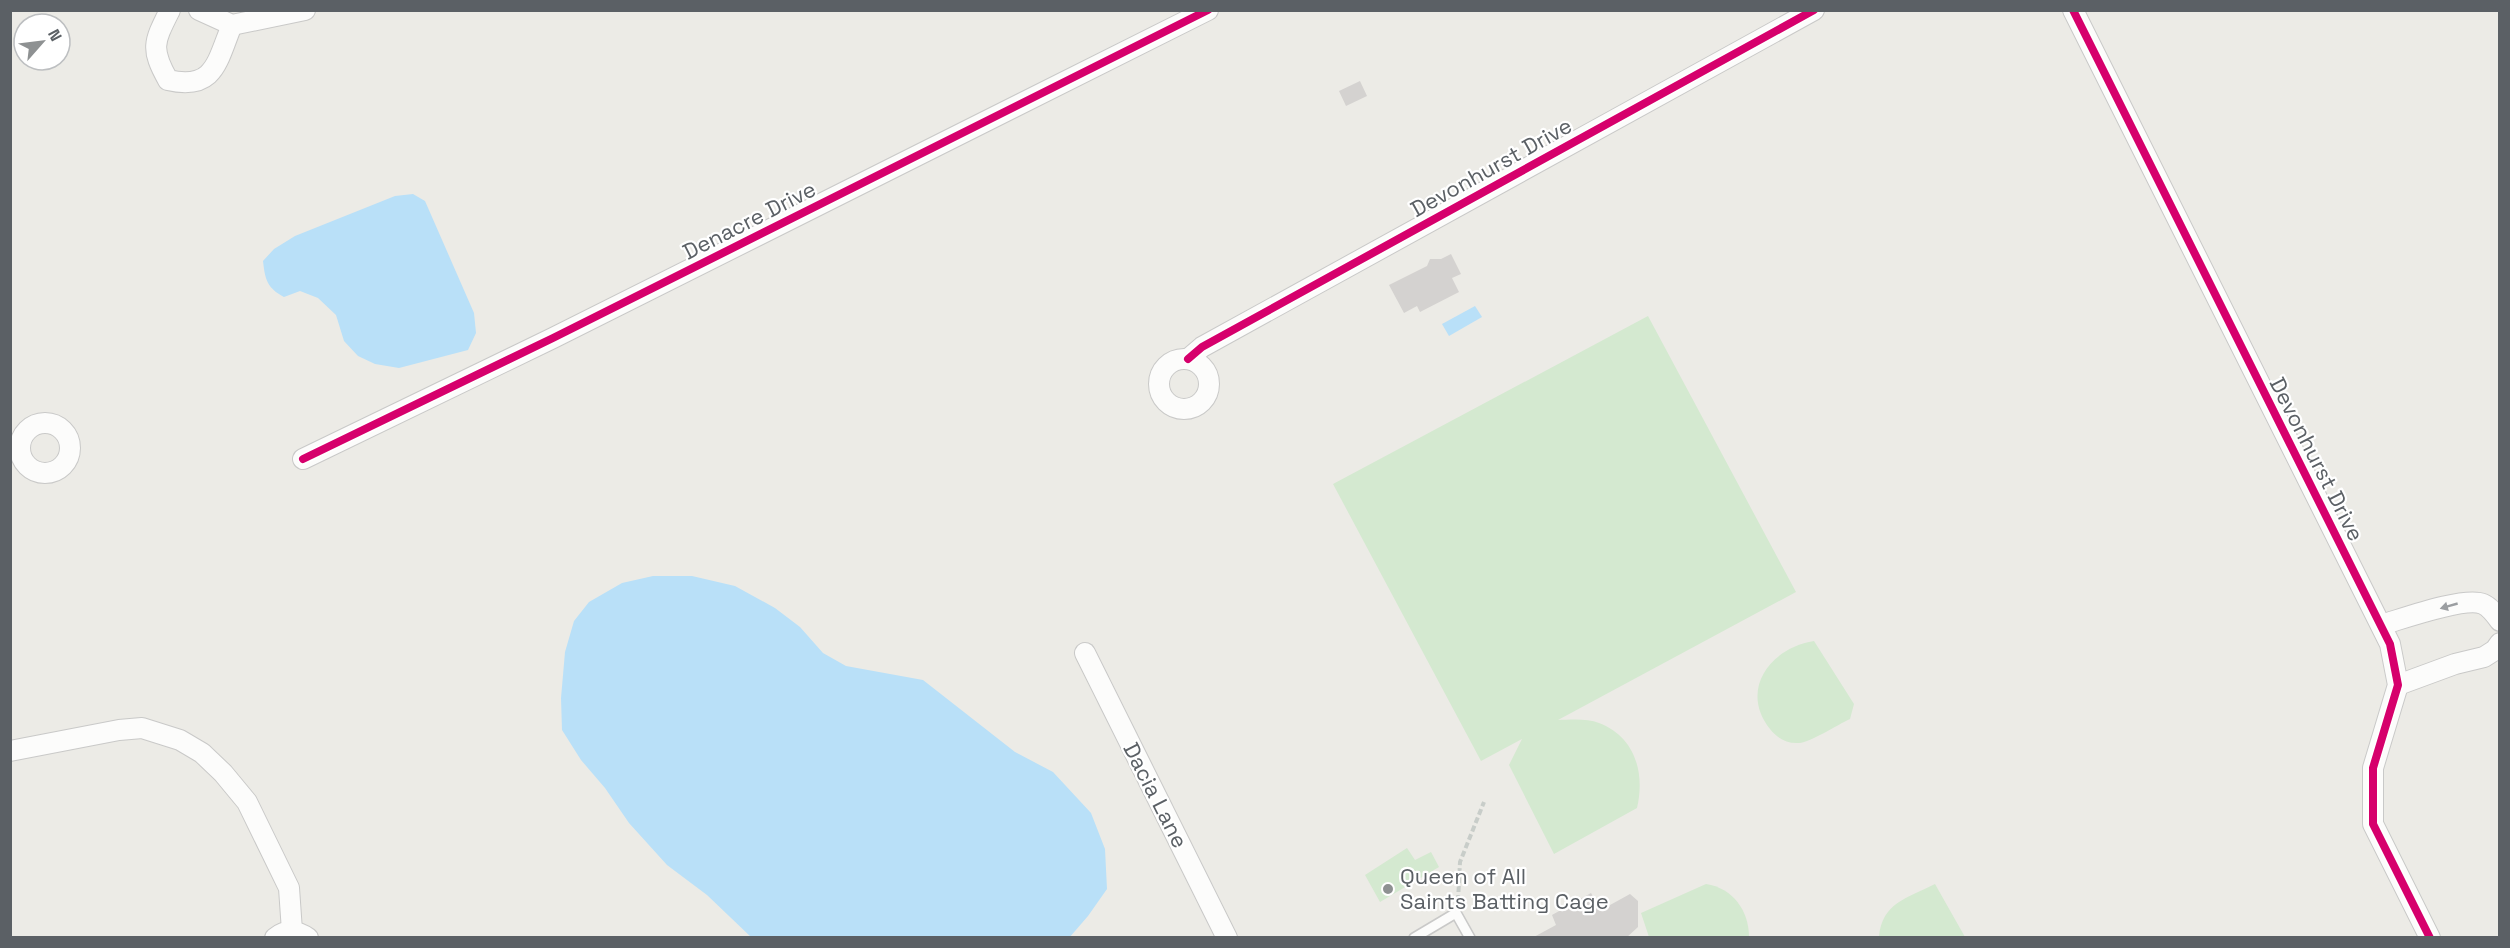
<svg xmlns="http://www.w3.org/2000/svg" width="2510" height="948" font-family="'Space Grotesk',sans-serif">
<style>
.green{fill:#d4e9d0}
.water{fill:#b9e0f8}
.building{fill:#d4d2d0}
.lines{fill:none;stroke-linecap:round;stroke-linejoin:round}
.lane-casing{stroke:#c9c9c8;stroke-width:12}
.street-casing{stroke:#c9c9c8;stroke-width:22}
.path{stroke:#c8cdc9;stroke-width:4;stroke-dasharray:6 3;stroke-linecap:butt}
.lane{stroke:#fcfcfb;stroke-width:9}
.street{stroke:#fcfcfb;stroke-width:20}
.cycleway-casing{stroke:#fff;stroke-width:11}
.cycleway{stroke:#d6006c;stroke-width:8}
.oneway{fill:#9b9ea1}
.poi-dot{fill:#8e9192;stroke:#fff;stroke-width:2}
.labels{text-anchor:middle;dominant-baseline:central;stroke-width:4.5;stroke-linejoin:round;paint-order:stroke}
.street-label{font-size:22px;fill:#5b6065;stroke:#fff}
.poi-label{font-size:22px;fill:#5b6065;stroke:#fff;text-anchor:start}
</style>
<rect width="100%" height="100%" fill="#ecebe6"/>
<g class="green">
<path d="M1648 316 1796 592 1558 720C1569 720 1587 718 1599 723 1636 737 1645 774 1637 808L1554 854 1509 765 1522 739 1481 761 1333 484Z"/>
<path d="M1814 641 1854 704 1850 719C1837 725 1811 742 1799 743 1787 744 1777 738 1770 729 1739 690 1770 648 1814 641Z"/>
<polygon points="1407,848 1415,860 1431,852 1439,867 1380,902 1365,875"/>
<path d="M1706 884C1733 888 1749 911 1749 937H1649L1641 913Z"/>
<path d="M1935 884 1965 937H1879C1882 903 1907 898 1935 884Z"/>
</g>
<g class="water">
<path d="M413 194 425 201 474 313 476 333 468 350 399 368 375 364 358 356 344 341 336 315 318 298 300 291 284 297C267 288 265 279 263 261L274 249 295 236 395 196Z"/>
<polygon points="1475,306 1482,317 1449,336 1442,324"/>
<polygon points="653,576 692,576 735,586 775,608 800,627 823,653 846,666 923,680 1015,752 1053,772 1091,813 1105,849 1107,889 1088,916 1069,938 752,938 707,895 667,865 629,823 605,788 581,760 562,730 561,698 565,652 574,621 589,602 622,583"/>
</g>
<g class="building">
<polygon points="1360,81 1367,96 1346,106 1339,91"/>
<polygon points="1451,254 1461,274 1452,278 1459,292 1420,312 1417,306 1404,313 1389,285 1427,266 1430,259 1441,259"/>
<polygon points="1591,893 1601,910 1630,894 1638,901 1638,927 1626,938 1532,938 1556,925 1552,915"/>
</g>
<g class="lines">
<g class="lane-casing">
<polyline id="lane" points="1414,938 1456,913 1470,938"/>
</g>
<g class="street-casing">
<g id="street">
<path d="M170 10C154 42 150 48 168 80 215 91 217 61 232 25"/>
<polyline points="199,10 232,25 305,10"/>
<polyline points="2073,10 2390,644 2398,685 2373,768 2373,824 2430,938"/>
<polyline points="1188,359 1202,347 1814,10"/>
<circle cx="1184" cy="384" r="25"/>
<circle cx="45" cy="448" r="25"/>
<polyline points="303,459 553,338 1208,10"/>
<path d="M2381 625C2402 619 2465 596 2483 604 2490 607 2495 614 2500 621"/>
<polyline points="1085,653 1227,938"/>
<polyline points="2398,685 2455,664 2484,657 2495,650 2500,643"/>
<polyline points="10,751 119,730 142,728 180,740 202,753 223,773 247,802 289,888 292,931"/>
<path d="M275 938C286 929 297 930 308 938"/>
</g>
</g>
<polyline class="path" points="1458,901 1460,862 1484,802"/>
<use href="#lane" class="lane"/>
<use href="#street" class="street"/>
<g class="cycleway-casing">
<g id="cycleway">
<polyline points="2073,10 2390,644 2398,685 2373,768 2373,824 2430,938"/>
<polyline points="1188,359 1202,347 1814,10"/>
<polyline points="303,459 553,338 1208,10"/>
</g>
</g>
<use href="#cycleway" class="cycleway"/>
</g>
<defs><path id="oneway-solid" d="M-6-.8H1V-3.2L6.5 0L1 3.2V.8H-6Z" transform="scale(1.5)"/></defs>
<use class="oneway" href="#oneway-solid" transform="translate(2449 606) rotate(164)"/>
<circle class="poi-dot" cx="1388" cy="889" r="6"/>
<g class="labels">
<g class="street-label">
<text transform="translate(1491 167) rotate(-29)">Devonhurst Drive</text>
<text transform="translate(749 220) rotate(-27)">Denacre Drive</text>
<text transform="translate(2317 459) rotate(63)">Devonhurst Drive</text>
<text transform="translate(1156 795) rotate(63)">Dacia Lane</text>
</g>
<g class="poi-label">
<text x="1400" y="876">Queen of All<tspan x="1400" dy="25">Saints Batting Cage</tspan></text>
</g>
</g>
<rect width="2510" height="948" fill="none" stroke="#5b6065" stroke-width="24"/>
<g transform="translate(42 42) rotate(62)"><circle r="28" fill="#ffffff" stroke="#bdbfc1" stroke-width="1.5"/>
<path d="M0-4.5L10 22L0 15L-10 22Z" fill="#8e9192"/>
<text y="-9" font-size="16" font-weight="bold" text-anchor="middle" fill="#5b6065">N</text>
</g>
</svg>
